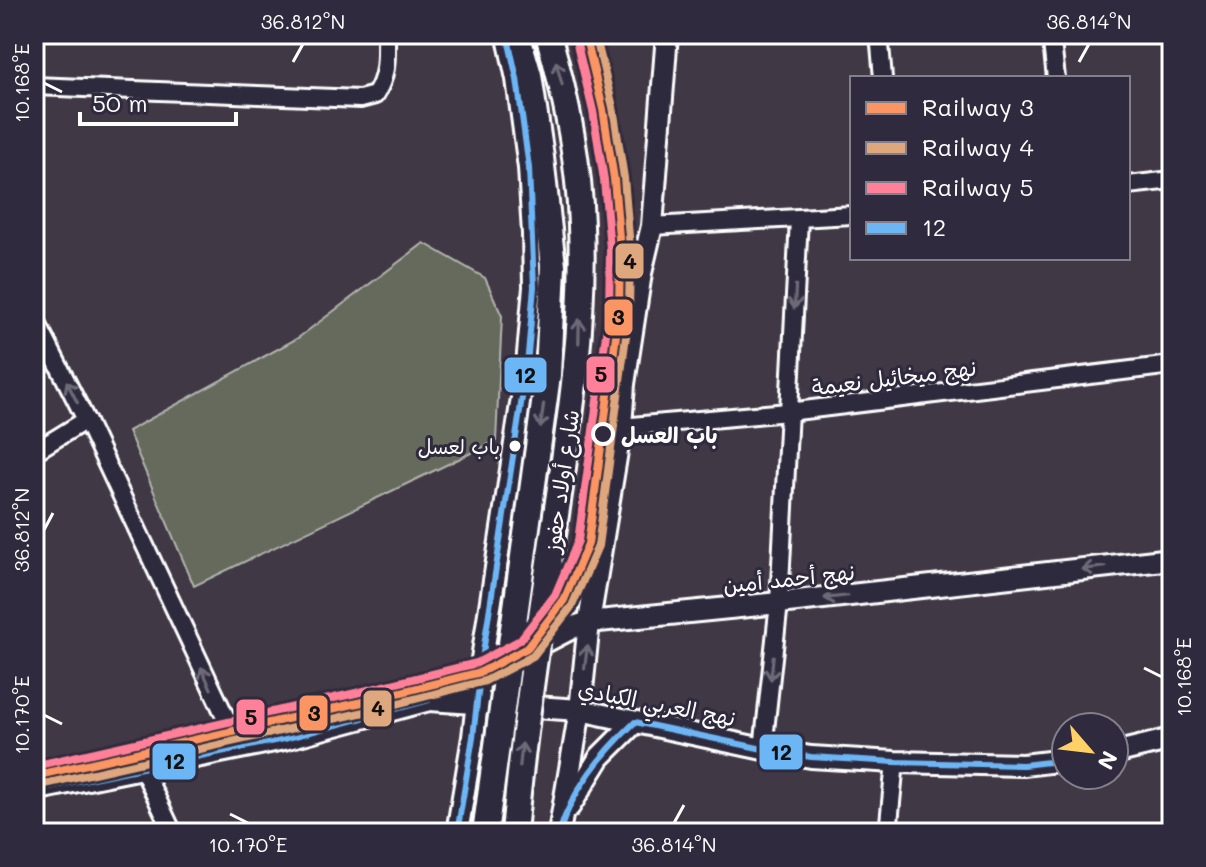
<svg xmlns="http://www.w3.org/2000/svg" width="1206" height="867" font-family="Mali,'Playpen Sans Arabic',sans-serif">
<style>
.green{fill:#666b5d;stroke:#b2b5ae;stroke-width:2}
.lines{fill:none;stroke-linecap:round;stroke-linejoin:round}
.minor-casing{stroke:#fff;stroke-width:22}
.tertiary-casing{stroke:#fff;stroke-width:26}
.minor{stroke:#2f2a3d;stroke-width:16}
.tertiary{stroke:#2f2a3d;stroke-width:20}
.secondary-bridge-casing{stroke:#fff;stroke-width:30;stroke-linecap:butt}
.secondary-bridge{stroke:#2f2a3d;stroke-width:24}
.bus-1-casing{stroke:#2f2a3d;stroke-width:12}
.bus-1{stroke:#6db6f5;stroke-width:6}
.rail-1-casing{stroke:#2f2a3d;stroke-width:14}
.rail-2-casing{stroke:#2f2a3d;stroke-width:14}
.rail-3-casing{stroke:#2f2a3d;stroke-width:14}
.rail-1{stroke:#fb9564;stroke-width:8}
.rail-2{stroke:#dfa77e;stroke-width:8}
.rail-3{stroke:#ff8098;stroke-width:8}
.oneway{stroke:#6d6a77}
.ticks{fill:none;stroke:#fff;stroke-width:3}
.stop-dot{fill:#2f2a3d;stroke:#fff;stroke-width:4}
.bus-dot{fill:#fff;stroke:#2f2a3d;stroke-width:3}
.labels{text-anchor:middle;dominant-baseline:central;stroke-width:6;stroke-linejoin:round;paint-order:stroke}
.bus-label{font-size:20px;fill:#fff;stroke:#2f2a3d;text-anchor:end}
.street-label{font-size:22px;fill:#fff;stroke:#2f2a3d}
.stop-label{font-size:22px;font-weight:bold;fill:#fff;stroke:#2f2a3d;text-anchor:start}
.line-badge{stroke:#2f2a3d;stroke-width:3}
.pale-badge-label{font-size:22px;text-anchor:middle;font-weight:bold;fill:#111}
.neatline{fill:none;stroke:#fff;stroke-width:3}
.ticks-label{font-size:20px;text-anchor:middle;fill:#fff}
</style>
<rect width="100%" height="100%" fill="#403845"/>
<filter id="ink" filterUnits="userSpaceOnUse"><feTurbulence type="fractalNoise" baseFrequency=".0125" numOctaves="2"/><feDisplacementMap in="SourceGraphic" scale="16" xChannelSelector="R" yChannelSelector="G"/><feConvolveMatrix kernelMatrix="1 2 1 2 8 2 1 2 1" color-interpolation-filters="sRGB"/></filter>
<g filter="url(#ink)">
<polygon class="green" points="424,243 485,278 502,316 496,441 194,586 128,431 298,338"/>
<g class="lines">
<g class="minor-casing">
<g id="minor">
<polyline points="879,34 883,78"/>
<polyline points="1051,34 1056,78"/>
<path d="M34 86 360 99 375 95C388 75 386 56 386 34"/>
<polyline points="1128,185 1172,180"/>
<polyline points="652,226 852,215"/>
<polyline points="34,317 86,420 240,748"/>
<polyline points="621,427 788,412 1172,365"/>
<polyline points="34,452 86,420"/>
<polyline points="763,749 779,603 799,219"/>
<polyline points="142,767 173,833"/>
<polyline points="888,833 895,762"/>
</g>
</g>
<g class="tertiary-casing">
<g id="tertiary">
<polyline points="429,700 580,710 763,749 811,757 895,762 1023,765 1066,760"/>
<polyline points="1114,753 1172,739"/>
<polyline points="34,790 284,739 429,700 480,676 574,627 589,622 779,603 1172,559"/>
<polyline points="569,807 600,757 635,722"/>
<polyline points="457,833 473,737 482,659 527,365 534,287 533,234 529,168 517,79 509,42"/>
<polyline points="559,833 580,710 589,622 621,427 624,384 641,273 652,226 667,34"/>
</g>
</g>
<use href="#minor" class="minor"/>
<use href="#tertiary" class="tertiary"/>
<g class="secondary-bridge-casing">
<g id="secondary-bridge">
<polyline points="485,833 548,375 553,266 541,157 529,75 517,34"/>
<path d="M514 833C524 724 541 617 557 508 571 415 585 320 581 225 579 160 566 96 548 34"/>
</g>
</g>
<use href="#secondary-bridge" class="secondary-bridge"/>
<g class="bus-1-casing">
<g id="bus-1">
<polyline points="34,790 284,739 429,700"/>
<polyline points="457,833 473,737 482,659 527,365 534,287 529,168 517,79 507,34"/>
<path d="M559 833C573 788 602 754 635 722L763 749 811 757 895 762 1023 765 1066 760"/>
</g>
</g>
<use href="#bus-1" class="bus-1"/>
<g class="rail-1-casing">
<polyline id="rail-1" points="34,776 358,703 481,672 527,648 564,600 588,544 619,313 620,249 614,179 603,109 585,34"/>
</g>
<g class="rail-2-casing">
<polyline id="rail-2" points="36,786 360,713 485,681 533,656 572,606 598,546 629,313 630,248 624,178 613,107 595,34"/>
</g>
<g class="rail-3-casing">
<polyline id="rail-3" points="34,766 356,693 477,663 520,640 555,595 578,541 609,312 610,249 604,180 593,111 575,36"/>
</g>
<use href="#rail-1" class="rail-1"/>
<use href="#rail-2" class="rail-2"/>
<use href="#rail-3" class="rail-3"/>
</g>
<defs><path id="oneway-shaft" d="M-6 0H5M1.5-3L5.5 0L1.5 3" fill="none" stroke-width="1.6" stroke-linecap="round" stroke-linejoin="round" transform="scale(2)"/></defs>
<g class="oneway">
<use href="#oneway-shaft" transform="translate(559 73) rotate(-105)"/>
<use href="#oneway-shaft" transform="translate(795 297) rotate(93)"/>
<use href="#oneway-shaft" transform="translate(579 331) rotate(-89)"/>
<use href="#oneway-shaft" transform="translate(72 392) rotate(-117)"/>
<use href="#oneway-shaft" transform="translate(542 416) rotate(98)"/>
<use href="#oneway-shaft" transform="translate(1094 568) rotate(174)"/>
<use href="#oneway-shaft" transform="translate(836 597) rotate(174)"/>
<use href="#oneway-shaft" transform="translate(586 657) rotate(-83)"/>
<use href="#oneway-shaft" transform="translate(772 668) rotate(96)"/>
<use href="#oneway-shaft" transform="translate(206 678) rotate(-115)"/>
<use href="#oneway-shaft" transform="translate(521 755) rotate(-84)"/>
</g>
</g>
<path class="ticks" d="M293 62 303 44M1079 62 1089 44M44 83 62 92M44 530 53 513M1144 668 1162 677M44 715 62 724M230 814 248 823M674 823 684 805"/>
<circle class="stop-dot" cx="603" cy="434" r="10"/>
<circle class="bus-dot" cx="515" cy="446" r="7"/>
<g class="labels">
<g class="bus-label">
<text x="500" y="446">باب لعسل</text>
</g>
<g class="street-label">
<text transform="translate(894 377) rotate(-7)">نهج ميخائيل نعيمة</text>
<text transform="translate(561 481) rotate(-82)">شارع أولاد حفوز</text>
<text transform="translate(789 578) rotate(-6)">نهج أحمد أمين</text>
<text transform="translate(657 703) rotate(11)">نهج العربي الكبادي</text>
</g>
<g class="stop-label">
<text x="621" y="434">باب العسل</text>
</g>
</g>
<g class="line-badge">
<rect x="614" y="242" width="31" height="38" rx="8" fill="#dfa77e"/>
<rect x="603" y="298" width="31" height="39" rx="8" fill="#fb9564"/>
<rect x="585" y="355" width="31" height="39" rx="8" fill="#ff8098"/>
<rect x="503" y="356" width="45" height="38" rx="8" fill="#6db6f5"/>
<rect x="362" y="689" width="31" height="39" rx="8" fill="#dfa77e"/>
<rect x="298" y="694" width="31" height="38" rx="8" fill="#fb9564"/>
<rect x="235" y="698" width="31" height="38" rx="8" fill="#ff8098"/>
<rect x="758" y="733" width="46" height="38" rx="8" fill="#6db6f5"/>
<rect x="151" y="742" width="46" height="39" rx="8" fill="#6db6f5"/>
</g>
<g class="pale-badge-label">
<text x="630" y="269">4</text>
<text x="618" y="325">3</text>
<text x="601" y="382">5</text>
<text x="525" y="383">12</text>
<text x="378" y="716">4</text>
<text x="314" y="721">3</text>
<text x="251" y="725">5</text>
<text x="781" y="760">12</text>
<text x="174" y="769">12</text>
</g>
<rect width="1206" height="867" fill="none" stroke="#2f2a3d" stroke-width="88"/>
<rect x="850" y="76" width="280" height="184" fill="#2f2a3d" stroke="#827f8b" stroke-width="2"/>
<rect x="866" y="102" width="40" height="12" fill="#fb9564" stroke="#827f8b" stroke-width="2"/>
<text x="922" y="116" font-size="24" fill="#ffffff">Railway 3</text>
<rect x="866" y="142" width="40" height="12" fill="#dfa77e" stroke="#827f8b" stroke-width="2"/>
<text x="922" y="156" font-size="24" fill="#ffffff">Railway 4</text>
<rect x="866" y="182" width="40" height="12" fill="#ff8098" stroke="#827f8b" stroke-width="2"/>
<text x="922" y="196" font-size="24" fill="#ffffff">Railway 5</text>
<rect x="866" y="222" width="40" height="12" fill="#6db6f5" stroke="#827f8b" stroke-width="2"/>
<text x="922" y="236" font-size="24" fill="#ffffff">12</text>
<g transform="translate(1090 751) rotate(118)"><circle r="38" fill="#2f2a3d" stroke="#827f8b" stroke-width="2"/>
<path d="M0-6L14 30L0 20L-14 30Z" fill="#ffd166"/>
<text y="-12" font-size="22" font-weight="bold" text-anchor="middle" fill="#ffffff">N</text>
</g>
<path d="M80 112v12h156v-12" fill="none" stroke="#ffffff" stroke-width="4"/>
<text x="92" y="112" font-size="24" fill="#ffffff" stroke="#2f2a3d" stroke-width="6" paint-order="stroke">50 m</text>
<rect x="44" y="44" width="1118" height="779" class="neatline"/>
<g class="ticks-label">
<text x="303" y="29">36.812°N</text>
<text x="1089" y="29">36.814°N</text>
<text transform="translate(22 83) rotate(-90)" y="7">10.168°E</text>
<text transform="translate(22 530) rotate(-90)" y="7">36.812°N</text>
<text transform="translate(1184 677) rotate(-90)" y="7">10.168°E</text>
<text transform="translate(22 715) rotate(-90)" y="7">10.170°E</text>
<text x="248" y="852">10.170°E</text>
<text x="674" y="852">36.814°N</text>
</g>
</svg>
